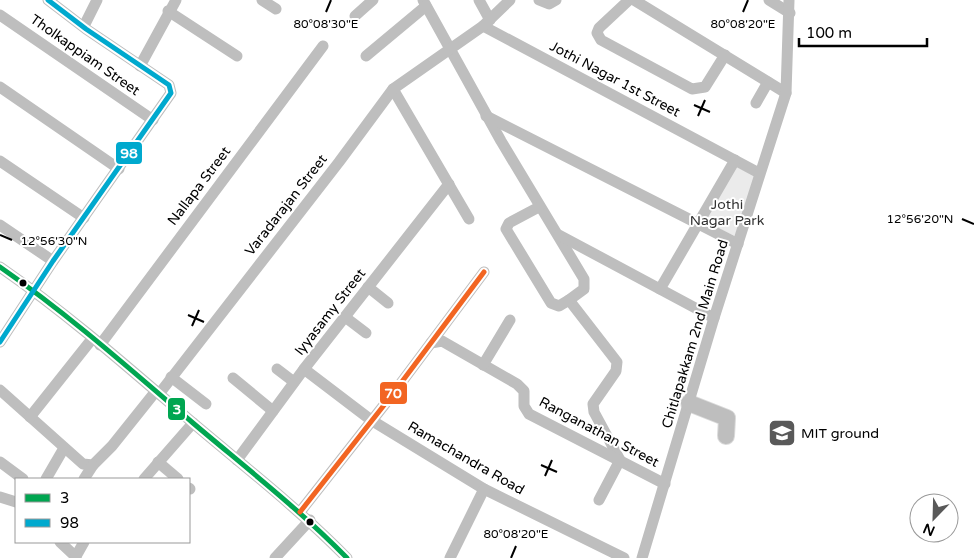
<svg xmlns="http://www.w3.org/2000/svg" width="974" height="558" font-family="'Varela Round',sans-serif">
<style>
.green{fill:#ebebeb}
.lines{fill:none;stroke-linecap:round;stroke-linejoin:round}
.highway-casing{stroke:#dbdbdb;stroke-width:18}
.minor{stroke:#bebebe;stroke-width:11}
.highway{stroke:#bebebe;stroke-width:16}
.bus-1-casing{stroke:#fff;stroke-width:9}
.bus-2-casing{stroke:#fff;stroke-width:9}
.bus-3-casing{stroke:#fff;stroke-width:9}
.bus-1{stroke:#00a651;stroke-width:5}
.bus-2{stroke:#00a9ce;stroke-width:5}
.bus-3{stroke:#f26522;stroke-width:5}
.ticks{fill:none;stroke:#000;stroke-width:2}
.bus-dot{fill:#000;stroke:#fff;stroke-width:2}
.labels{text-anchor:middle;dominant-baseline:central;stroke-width:4;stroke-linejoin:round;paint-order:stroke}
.street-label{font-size:14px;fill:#000;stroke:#fff}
.park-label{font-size:14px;fill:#313131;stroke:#fff}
.poi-label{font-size:14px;fill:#000;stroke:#fff;text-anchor:start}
.ticks-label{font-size:12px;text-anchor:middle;fill:#000;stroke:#fff;stroke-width:4;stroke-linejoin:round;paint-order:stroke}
.line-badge{stroke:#fff;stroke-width:2}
.badge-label{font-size:14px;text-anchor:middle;font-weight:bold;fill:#fff}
</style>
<rect width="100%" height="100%" fill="#fff"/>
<polygon class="green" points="736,167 755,176 735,236 703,222"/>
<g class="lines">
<g class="highway-casing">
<polyline id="highway" points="689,403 727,418 726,436"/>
</g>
<g class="minor">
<polyline points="262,0 276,9"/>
<polyline points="423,0 501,141 584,279 584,289 569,300 617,362 616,371 593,404 594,412 620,460 599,500"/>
<polyline points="479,0 490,20"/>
<polyline points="539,0 549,4 556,0"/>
<polyline points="629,0 599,28 597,33 601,40 692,89 705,87 725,55"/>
<polyline points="634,0 786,93"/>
<polyline points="769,0 790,13"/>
<polyline points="168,11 237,56"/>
<polyline points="0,15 153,120"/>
<polyline points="355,16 373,0"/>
<polyline points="84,26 97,0"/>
<polyline points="483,26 759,173"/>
<polyline points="366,56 426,6"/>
<polyline points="140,66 176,0"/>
<polyline points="0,87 119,169"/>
<polyline points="393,89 469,219"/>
<polyline points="756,103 768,82"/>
<polyline points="486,116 738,244"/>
<polyline points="0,161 84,218"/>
<polyline points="539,207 509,223 506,229 551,303 559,306 569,300"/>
<polyline points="0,225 53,261"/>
<polyline points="559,235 714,318"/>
<path d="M0 267C68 314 130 369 193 423 245 467 299 509 347 558"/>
<polyline points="368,287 388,303"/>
<polyline points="660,289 735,160"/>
<polyline points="345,317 366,333"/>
<polyline points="0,342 53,261 171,93 169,85 86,29 48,0"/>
<polyline points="431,343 442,341 517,384 524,391 524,406 529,414 665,484"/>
<polyline points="100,345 323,46"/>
<polyline points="483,365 510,320"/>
<polyline points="277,369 294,382"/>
<polyline points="304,369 371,420 484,489 624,558"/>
<polyline points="171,377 206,404"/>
<polyline points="233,378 273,411"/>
<polyline points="0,390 83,464 93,465 112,446 156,391"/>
<polyline points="159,394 339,162 393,89 483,26 510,0"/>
<polyline points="30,417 92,339"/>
<polyline points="237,460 304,369 449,184"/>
<polyline points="0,462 23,479"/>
<polyline points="158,462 178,479"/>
<polyline points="46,479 64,448"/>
<polyline points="84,479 93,465"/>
<polyline points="144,479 193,423"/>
<polyline points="189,488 190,489"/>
<polyline points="0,497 16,502"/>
<polyline points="300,512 392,395 484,272"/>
<polyline points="60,542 76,557"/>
<polyline points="75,558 84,542"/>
<polyline points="275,558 310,520"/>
<polyline points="450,558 484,489"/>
<polyline points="642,558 714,318 786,93 789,0"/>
</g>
<use href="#highway" class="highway"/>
<g class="bus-1-casing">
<path id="bus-1" d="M0 267C68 314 130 369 193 423 245 467 299 509 347 558"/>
</g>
<g class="bus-2-casing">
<polyline id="bus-2" points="0,342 53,261 171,93 169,85 86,29 48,0"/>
</g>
<g class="bus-3-casing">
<polyline id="bus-3" points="300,512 392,395 484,272"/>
</g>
<use href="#bus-1" class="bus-1"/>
<use href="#bus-2" class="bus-2"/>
<use href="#bus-3" class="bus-3"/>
</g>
<path class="ticks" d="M326 12 331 0M743 12 748 0M694 105 710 112M698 116 705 100M962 219 974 224M0 235 12 240M188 315 204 322M192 326 199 310M541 465 557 472M545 476 552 460M511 558 516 546"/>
<defs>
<g id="university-square" transform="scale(1.4375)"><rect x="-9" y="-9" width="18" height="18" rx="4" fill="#595959" stroke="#fff"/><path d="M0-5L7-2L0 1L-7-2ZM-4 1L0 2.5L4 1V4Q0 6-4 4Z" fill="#fff"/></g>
</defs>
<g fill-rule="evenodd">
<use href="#university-square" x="782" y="433"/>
</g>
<g class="bus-dot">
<circle cx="23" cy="283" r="4.5"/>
<circle cx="310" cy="522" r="4.5"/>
</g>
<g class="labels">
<g class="street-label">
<text transform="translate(85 55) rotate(35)">Tholkappiam Street</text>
<text transform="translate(615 79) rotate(28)">Jothi Nagar 1st Street</text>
<text transform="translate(199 186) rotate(-53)">Nallapa Street</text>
<text transform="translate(286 205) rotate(-52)">Varadarajan Street</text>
<text transform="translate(330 312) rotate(-52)">Iyyasamy Street</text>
<text transform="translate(695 334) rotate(-73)">Chitlapakkam 2nd Main Road</text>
<text transform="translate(599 432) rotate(28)">Ranganathan Street</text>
<text transform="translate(466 458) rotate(30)">Ramachandra Road</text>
</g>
<g class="park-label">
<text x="727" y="204">Jothi<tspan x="727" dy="16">Nagar Park</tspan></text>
</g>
<g class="poi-label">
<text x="801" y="433">MIT ground</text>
</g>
</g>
<g class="ticks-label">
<text x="326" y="28">80°08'30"E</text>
<text x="743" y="28">80°08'20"E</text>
<text x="920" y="223">12°56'20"N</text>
<text x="54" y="245">12°56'30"N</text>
<text x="516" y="538">80°08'20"E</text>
</g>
<g class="line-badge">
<rect x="115" y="141" width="28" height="24" rx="5" fill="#00a9ce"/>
<rect x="379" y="381" width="29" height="24" rx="5" fill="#f26522"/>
<rect x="167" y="397" width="19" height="24" rx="5" fill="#00a651"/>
</g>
<g class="badge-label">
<text x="129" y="158">98</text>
<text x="393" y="398">70</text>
<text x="177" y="414">3</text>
</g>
<rect x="15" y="478" width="175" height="65" fill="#ffffff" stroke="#999999"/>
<rect x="25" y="494" width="25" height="8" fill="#00a651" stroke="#999999"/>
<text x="60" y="503" font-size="15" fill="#000000">3</text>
<rect x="25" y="519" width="25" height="8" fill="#00a9ce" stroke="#999999"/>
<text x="60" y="528" font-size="15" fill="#000000">98</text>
<g transform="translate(934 518) rotate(203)"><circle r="24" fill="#ffffff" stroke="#999999"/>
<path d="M0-4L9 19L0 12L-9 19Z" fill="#595959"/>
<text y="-8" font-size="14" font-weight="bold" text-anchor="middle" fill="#000000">N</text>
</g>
<path d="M799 38v8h128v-8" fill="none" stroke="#000000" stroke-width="2.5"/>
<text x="806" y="38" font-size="15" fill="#000000" stroke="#ffffff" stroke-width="4" paint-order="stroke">100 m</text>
</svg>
